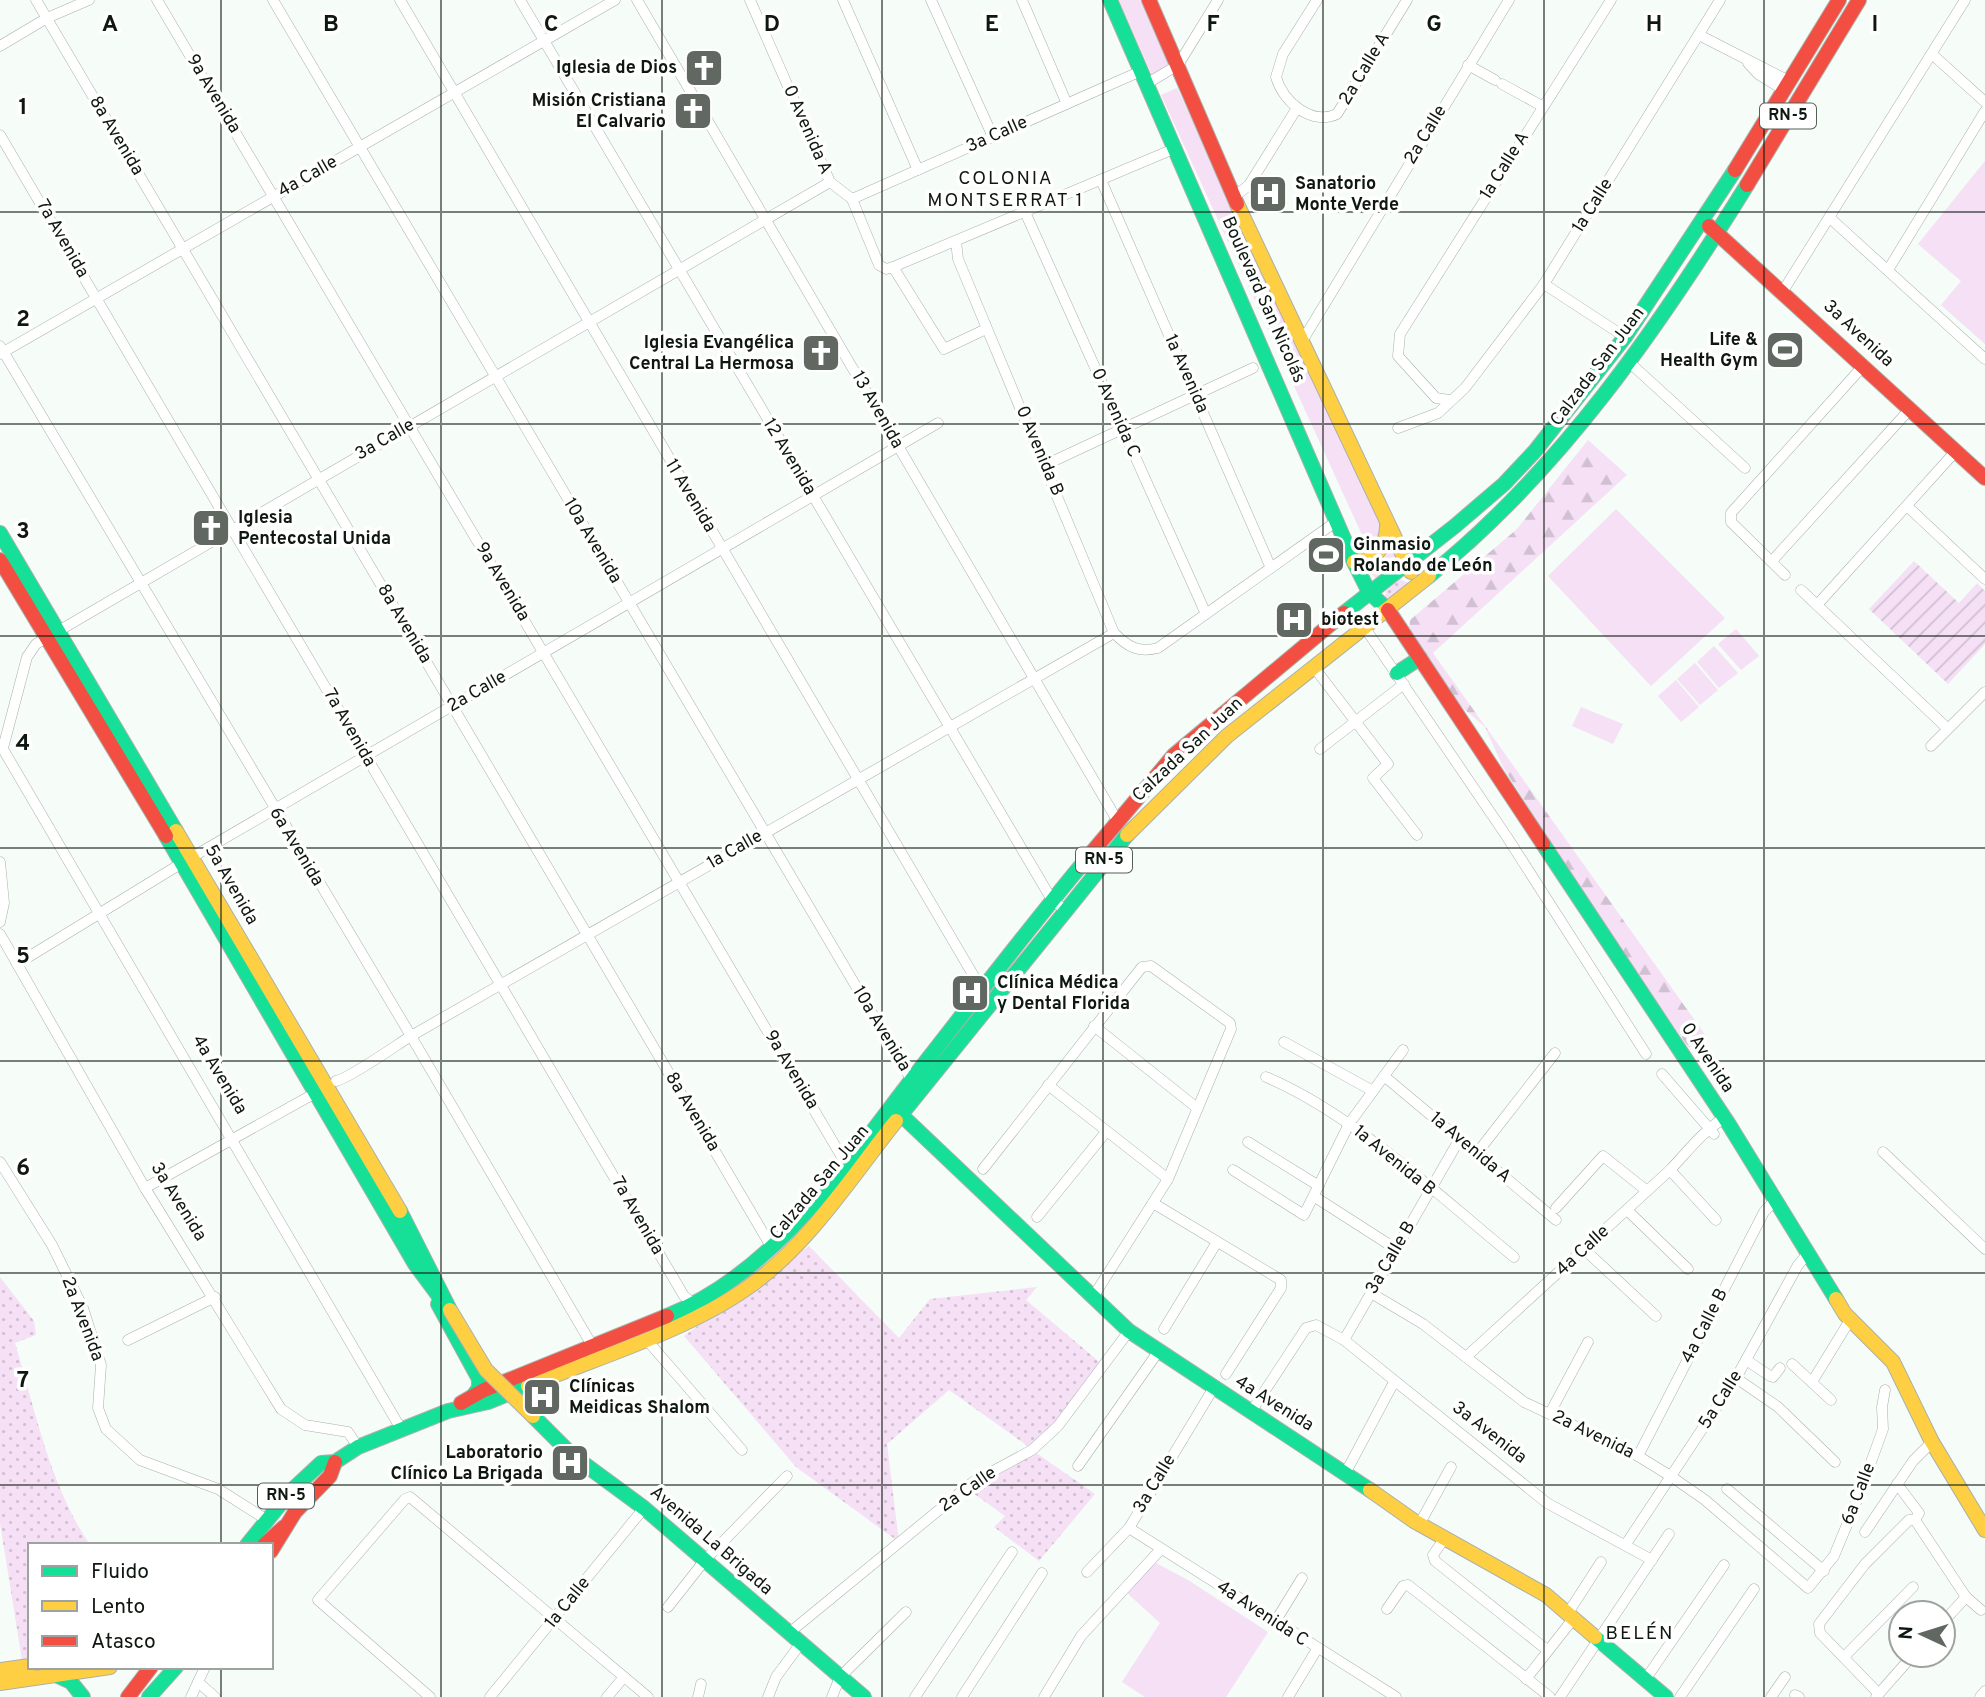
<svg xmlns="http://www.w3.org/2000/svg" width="1985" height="1697" font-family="Overpass,sans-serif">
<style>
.grass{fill:url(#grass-dots)}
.forest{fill:url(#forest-firs)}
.park{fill:#f5e0f6}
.garden{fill:url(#garden-furrows)}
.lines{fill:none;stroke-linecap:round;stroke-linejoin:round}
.street-casing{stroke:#aab1ab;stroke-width:11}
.fast-casing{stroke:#aab1ab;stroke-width:16}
.slow-casing{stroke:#aab1ab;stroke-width:16}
.jam-casing{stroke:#aab1ab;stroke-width:16}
.street{stroke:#fefffe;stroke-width:10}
.fast{stroke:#16e098;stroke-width:14}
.slow{stroke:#ffcf43;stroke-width:14}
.jam{stroke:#f24e42;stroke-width:14}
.slow-bridge-casing{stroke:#aab1ab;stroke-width:16;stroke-linecap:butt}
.slow-bridge{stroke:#ffcf43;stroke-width:14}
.grid{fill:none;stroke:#0f1810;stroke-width:2;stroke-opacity:0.55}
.labels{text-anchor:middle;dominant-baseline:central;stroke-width:7;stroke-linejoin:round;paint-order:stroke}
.shield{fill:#fff;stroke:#575d58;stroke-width:2}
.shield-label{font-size:16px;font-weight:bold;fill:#0f1810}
.poi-label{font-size:18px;font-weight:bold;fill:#0f1810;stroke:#fff;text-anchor:start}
.street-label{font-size:18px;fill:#0f1810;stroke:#fff}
.neighbourhood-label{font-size:19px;letter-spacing:2px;fill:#0f1810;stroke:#fff}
.grid-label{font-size:23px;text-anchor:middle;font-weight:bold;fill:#0f1810;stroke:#fff;stroke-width:7;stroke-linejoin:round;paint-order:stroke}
</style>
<defs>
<pattern id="grass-dots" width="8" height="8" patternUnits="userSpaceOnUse" patternTransform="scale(1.75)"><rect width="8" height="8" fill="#f5e0f6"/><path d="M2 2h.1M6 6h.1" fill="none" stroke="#d1bfd2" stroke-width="1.8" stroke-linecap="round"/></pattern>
<pattern id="forest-firs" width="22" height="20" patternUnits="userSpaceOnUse" patternTransform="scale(1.75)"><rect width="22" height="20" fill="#f5e0f6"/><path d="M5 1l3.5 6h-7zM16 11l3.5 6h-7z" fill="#d1bfd2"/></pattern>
<pattern id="garden-furrows" width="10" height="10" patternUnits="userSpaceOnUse" patternTransform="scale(1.75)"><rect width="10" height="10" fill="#f5e0f6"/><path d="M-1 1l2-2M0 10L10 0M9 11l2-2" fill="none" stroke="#d1bfd2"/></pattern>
</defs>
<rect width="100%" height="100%" fill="#f6fcf7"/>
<g class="grass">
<polygon points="1400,579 1410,584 1394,602 1385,598 1386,591"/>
<polygon points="809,1246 899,1338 930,1299 1037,1287 1026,1300 1103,1365 1032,1450 1095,1494 1039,1561 994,1527 1005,1516 966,1488 1032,1449 949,1390 887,1444 899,1542 796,1467 684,1336"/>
<path d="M0 1277 34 1321 36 1335 15 1343C35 1410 50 1486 90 1545H30V1659L22 1660 0 1523Z"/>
</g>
<polygon class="forest" points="1588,440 1627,475 1433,653 1706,1036 1689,1048 1606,929 1503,767 1485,727 1457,703 1409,635 1410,620 1517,529"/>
<g class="park">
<polygon points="1119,0 1142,0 1174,72 1155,82"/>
<polygon points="1177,88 1402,557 1377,580 1371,573 1362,535 1161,95"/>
<polygon points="1985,161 1985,344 1941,305 1961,281 1918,244"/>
<polygon points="1616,509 1725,618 1651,686 1548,576"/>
<polygon points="1736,629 1759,656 1741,670 1718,644"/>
<polygon points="1714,646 1738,673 1719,688 1697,662"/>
<polygon points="1695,663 1718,690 1700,705 1677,679"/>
<polygon points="1676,680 1699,707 1681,722 1658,696"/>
<polygon points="1581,707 1623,724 1613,744 1572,726"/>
<polygon points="1154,1562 1188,1580 1268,1632 1226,1697 1145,1697 1122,1682 1160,1623 1126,1592"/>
</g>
<polygon class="garden" points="1914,561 1959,603 1977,583 1985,591 1985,644 1948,684 1869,609"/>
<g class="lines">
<g class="street-casing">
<g id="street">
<polyline points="36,0 772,1248"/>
<polyline points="157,0 846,1164"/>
<polyline points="273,0 912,1081"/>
<polyline points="400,0 982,990"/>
<polyline points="520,0 1052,900 1064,909"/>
<polyline points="637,0 1117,820"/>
<polyline points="750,0 830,182 852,199 879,265 886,269 893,267 944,349 986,329"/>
<polyline points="843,0 918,170"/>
<polyline points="931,0 993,137"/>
<polyline points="1022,0 1067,104"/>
<path d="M1317 0 1283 54 1276 77C1283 102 1312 126 1337 114L1407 0"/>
<polyline points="1699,35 1789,81"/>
<polyline points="0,46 47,18 89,0"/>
<polyline points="1933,55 1985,102"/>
<polyline points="1748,63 1758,74 1784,90"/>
<polyline points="1468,65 1495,80"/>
<polyline points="1148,83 1178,65 1218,0"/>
<polyline points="1502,84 1542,106"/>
<polyline points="0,135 684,1296 697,1306"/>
<polyline points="1101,180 1271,568"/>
<polyline points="1234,197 1249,185 1297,108"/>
<polyline points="852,199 1141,71"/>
<polyline points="1025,212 1206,614"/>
<polyline points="1830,218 1985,359"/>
<path d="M956 241 958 259 1114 633C1128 647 1138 653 1158 648L1337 521"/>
<polyline points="893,267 1176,148"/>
<polyline points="1888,270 1985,111"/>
<polyline points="1544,284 1625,337"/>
<polyline points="1783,291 1965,0"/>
<polyline points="1301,343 1509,0"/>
<polyline points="0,346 411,1036 593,1347"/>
<polyline points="0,354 615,0"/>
<polyline points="1630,363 1745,468"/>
<polyline points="1449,400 1436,398 1398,356 1400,334 1611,0"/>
<polyline points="1398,428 1438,413 1465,388 1544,284 1720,0"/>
<polyline points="1045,465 1253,368"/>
<polyline points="1907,506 1985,579"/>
<polyline points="1772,561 1910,409"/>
<polyline points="1785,575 1731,522 1731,513 1864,365"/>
<polyline points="1801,590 1947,728"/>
<polyline points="1817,605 1955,452"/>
<polyline points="1365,628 1507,837 1646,1054"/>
<polyline points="1313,666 1388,764 1373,778 1417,835"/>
<polyline points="0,744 401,1429"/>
<polyline points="1931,746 1985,692"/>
<polyline points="3,748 27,657 36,644 830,182"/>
<polyline points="1320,749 1404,684"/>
<polyline points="0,862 4,903 0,922"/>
<polyline points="0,934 145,1188 281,1409 305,1425 348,1432 358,1447"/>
<polyline points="17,964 182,863 938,423"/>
<polyline points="1094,1026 1197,1108"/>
<polyline points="1284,1042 1373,1091"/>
<polyline points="1662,1074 1714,1134"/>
<polyline points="1384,1076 1556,1220"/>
<path d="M1266 1077C1354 1114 1440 1197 1514 1257"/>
<path d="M336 1081C350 1078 395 1046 411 1036L1114 633"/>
<polyline points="1048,1085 1168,1179"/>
<polyline points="1248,1142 1319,1186"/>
<polyline points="1883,1152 1985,1249"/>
<polyline points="1477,1153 1555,1053"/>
<polyline points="0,1162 52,1245 83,1308 101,1365 98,1408 106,1429 140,1460 218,1489 267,1520"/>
<polyline points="983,1169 1142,967 1151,966 1230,1023 1231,1029 1168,1179 1093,1297"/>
<polyline points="1233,1170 1304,1215 1349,1124 1403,1050"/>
<polyline points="1670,1170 1716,1220"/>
<polyline points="145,1188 319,1091"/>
<polyline points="1315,1197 1396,1249"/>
<polyline points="1153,1203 1281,1280 1281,1288 1226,1374"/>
<polyline points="1556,1208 1603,1156 1647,1191"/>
<polyline points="1627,1210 1688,1269"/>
<polyline points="1037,1217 1106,1132"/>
<polyline points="1585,1250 1656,1316"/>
<polyline points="1371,1293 1423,1324 1524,1402 1638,1456 1672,1477 1705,1500 1808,1588 1834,1556 1858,1498 1883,1429 1882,1407 1885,1390"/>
<polyline points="1164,1329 1217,1242"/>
<polyline points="646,1339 742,1450"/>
<polyline points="128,1340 215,1297"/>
<polyline points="1344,1340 1459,1140"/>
<path d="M1466 1357 1670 1170C1688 1151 1702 1132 1724 1118"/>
<polyline points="1746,1360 1770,1376 1773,1377 1780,1368"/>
<polyline points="1792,1364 1831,1400"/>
<polyline points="1736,1378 1778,1407 1835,1462"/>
<polyline points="1812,1382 1850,1320"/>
<polyline points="1251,1412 1306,1328 1316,1325 1344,1340 1547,1503 1652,1560"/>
<polyline points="1550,1413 1588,1342"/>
<polyline points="1638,1456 1764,1212 1776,1199"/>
<polyline points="1078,1466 1158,1352"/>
<polyline points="1346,1472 1394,1382"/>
<polyline points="1897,1484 1919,1513 1915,1520"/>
<polyline points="1727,1489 1824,1571"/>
<polyline points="1915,1520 1966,1597 1981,1610"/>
<polyline points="1420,1523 1451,1467"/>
<polyline points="1129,1528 1396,1697"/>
<polyline points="1865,1532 1913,1461 1932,1442"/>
<polyline points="1444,1539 1433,1555 1435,1561 1547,1650"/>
<polyline points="1626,1544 1736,1378 1798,1265 1809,1252"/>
<polyline points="1087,1572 1129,1528 1213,1389"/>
<polyline points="668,1607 705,1560 787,1476"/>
<polyline points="1387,1609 1403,1586 1408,1585 1550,1697"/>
<polyline points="1568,1613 1601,1562"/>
<polyline points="1275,1622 1302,1578"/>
<polyline points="1943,1622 1966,1597"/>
<polyline points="789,1633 973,1482 1032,1450 1058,1426 1129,1331"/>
<polyline points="1844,1657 1913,1587"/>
<polyline points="1526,1679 1573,1619"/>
<polyline points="1645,1680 1724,1565"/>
<polyline points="198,1682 215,1697"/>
<polyline points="1878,1693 1820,1633 1819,1624 1865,1564 1909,1520 1915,1520"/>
<polyline points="1795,1695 1799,1697"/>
<polyline points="191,1697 205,1667"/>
<polyline points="430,1697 318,1600 405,1499 410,1497 648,1697"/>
<polyline points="490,1697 644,1508"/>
<polyline points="607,1697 624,1677"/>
<polyline points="698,1697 701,1684"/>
<polyline points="768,1697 776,1677 801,1643"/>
<polyline points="832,1697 840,1677 906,1612"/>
<polyline points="915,1697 1012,1552"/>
<polyline points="962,1697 1042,1573"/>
<polyline points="1044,1697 1081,1636 1161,1549"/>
<polyline points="1288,1697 1317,1649"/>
<polyline points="1560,1697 1669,1534"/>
<polyline points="1680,1697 1754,1589"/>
<polyline points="1771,1697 1785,1677"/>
<polyline points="1876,1697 1913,1655"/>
<polyline points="1980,1697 1985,1691"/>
</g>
</g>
<g class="fast-casing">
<g id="fast">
<polyline points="1110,0 1354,562 1369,592 1388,610"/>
<polyline points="0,533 176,831"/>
<path d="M1429 576C1560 471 1659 327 1747 185"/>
<polyline points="1344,613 1455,526 1504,484 1535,451 1625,337 1735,170"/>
<polyline points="1397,673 1420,658"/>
<polyline points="166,836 415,1264 438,1295"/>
<polyline points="1543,844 1728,1123 1836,1299"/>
<polyline points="894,1108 1129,1331 1370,1490"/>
<polyline points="896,1121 1127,835"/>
<polyline points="400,1211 450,1310"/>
<polyline points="438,1304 479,1379 479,1388 473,1396"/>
<path d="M667 1316C774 1273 845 1166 913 1078 971 1004 1028 929 1088 857"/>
<polyline points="533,1416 572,1455 644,1508 864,1697"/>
<polyline points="247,1545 291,1491 321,1463 335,1462 358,1447 448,1411 488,1402 528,1386"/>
<polyline points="1595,1637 1666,1697"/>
<polyline points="56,1675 71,1682 83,1697"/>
<polyline points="149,1697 176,1667"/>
</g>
</g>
<g class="slow-casing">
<g id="slow">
<polyline points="1237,204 1411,572"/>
<path d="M1354 562C1375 560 1386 548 1387 527"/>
<polyline points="176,831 400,1211"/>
<polyline points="1127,835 1227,736 1429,576"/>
<polyline points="1836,1299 1845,1314 1893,1362 1932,1442 1985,1530"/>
<path d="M528 1386C598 1357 686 1331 747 1288 808 1246 851 1177 896 1121"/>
<polyline points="1370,1490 1414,1521 1546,1595 1595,1637"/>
<polyline points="0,1670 30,1666"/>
<polyline points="0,1683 110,1667"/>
</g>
</g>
<g class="jam-casing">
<g id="jam">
<polyline points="1149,0 1237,204"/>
<polyline points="1735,170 1839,0"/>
<polyline points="1747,185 1859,0"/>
<polyline points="1709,226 1985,478"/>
<polyline points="0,560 166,836"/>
<polyline points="1388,610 1543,844"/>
<polyline points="1088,857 1174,755 1344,613"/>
<polyline points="461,1403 484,1390 667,1316"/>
<polyline points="264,1545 284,1527"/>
<polyline points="271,1551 295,1512 330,1476 335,1462"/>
<polyline points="128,1697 151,1667"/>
</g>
</g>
<use href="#street" class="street"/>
<use href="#fast" class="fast"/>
<use href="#slow" class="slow"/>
<use href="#jam" class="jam"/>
<g class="slow-bridge-casing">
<polyline id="slow-bridge" points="450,1310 486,1370 533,1416"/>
</g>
<use href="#slow-bridge" class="slow-bridge"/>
</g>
<path class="grid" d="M221 0V1545M441 0V1697M662 0V1697M882 0V1697M1103 0V1697M1323 0V1697M1544 0V1697M1764 0V1697M0 212H1985M0 424H1985M0 636H1985M0 848H1985M0 1061H1985M0 1273H1985M0 1485H1985M221 1667V1697"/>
<defs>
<g id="church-square" transform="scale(2.0125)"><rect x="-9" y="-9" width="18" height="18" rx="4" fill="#606861" stroke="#fff"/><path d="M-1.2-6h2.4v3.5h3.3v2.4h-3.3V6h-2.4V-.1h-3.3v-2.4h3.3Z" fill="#fff"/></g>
<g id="hospital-square" transform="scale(2.0125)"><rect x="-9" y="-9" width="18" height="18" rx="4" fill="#606861" stroke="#fff"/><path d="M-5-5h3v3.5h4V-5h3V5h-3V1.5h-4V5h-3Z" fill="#fff"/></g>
<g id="stadium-square" transform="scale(2.0125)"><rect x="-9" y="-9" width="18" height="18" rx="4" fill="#606861" stroke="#fff"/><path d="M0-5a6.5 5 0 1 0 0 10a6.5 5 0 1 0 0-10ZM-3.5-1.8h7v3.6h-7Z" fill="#fff"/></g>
</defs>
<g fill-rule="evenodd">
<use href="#church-square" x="704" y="68"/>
<use href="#church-square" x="693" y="111"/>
<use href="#hospital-square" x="1268" y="194"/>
<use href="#stadium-square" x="1785" y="350"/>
<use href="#church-square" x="821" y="353"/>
<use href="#church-square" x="211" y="528"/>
<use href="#stadium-square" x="1326" y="555"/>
<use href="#hospital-square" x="1294" y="620"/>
<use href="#hospital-square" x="970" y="993"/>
<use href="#hospital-square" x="542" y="1397"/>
<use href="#hospital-square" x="570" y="1463"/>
</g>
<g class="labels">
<g class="shield">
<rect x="1760" y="103.5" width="56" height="25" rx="5"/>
<rect x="1076" y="847.5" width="56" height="25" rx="5"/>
<rect x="258" y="1483.5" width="56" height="25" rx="5"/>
</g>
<g class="shield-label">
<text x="1788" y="116">RN-5</text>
<text x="1104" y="860">RN-5</text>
<text x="286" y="1496">RN-5</text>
</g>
<g class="poi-label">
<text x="677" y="68" text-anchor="end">Iglesia de Dios</text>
<text x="666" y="101" text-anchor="end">Misión Cristiana<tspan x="666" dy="21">El Calvario</tspan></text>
<text x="1295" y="184">Sanatorio<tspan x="1295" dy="21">Monte Verde</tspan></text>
<text x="1758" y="340" text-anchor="end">Life &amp;<tspan x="1758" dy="21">Health Gym</tspan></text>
<text x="794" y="343" text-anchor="end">Iglesia Evangélica<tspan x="794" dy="21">Central La Hermosa</tspan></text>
<text x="238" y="518">Iglesia<tspan x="238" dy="21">Pentecostal Unida</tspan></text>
<text x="1353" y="545">Ginmasio<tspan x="1353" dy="21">Rolando de León</tspan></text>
<text x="1321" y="620">biotest</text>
<text x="997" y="983">Clínica Médica<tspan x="997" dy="21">y Dental Florida</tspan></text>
<text x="569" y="1387">Clínicas<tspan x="569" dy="21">Meidicas Shalom</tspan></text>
<text x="543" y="1453" text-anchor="end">Laboratorio<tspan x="543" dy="21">Clínico La Brigada</tspan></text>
</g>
<g class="street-label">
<text transform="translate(1365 69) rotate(-59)">2a Calle A</text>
<text transform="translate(213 94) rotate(59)">9a Avenida</text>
<text transform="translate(807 130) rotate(66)">0 Avenida A</text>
<text transform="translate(997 135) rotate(-24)">3a Calle</text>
<text transform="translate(1426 135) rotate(-59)">2a Calle</text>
<text transform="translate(116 136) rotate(59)">8a Avenida</text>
<text transform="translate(1505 166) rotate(-58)">1a Calle A</text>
<text transform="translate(308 177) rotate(-30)">4a Calle</text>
<text transform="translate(1593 206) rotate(-58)">1a Calle</text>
<text transform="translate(62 239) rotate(60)">7a Avenida</text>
<text transform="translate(1263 300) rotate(66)">Boulevard San Nicolás</text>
<text transform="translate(1858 334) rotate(43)">3a Avenida</text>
<text transform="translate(1598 367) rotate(-53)">Calzada San Juan</text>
<text transform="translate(1186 374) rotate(66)">1a Avenida</text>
<text transform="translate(877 410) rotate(60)">13 Avenida</text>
<text transform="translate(1115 413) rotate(66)">0 Avenida C</text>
<text transform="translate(385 440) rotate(-30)">3a Calle</text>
<text transform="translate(1039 451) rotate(67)">0 Avenida B</text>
<text transform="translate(789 457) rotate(59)">12 Avenida</text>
<text transform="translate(690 496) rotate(59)">11 Avenida</text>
<text transform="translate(592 541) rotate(59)">10a Avenida</text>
<text transform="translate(502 582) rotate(59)">9a Avenida</text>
<text transform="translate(404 624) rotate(59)">8a Avenida</text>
<text transform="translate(477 692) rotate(-30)">2a Calle</text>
<text transform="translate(349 728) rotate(60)">7a Avenida</text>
<text transform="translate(1188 750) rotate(-43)">Calzada San Juan</text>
<text transform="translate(296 847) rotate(59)">6a Avenida</text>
<text transform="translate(735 850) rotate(-30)">1a Calle</text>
<text transform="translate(231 885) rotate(60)">5a Avenida</text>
<text transform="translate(881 1029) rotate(59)">10a Avenida</text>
<text transform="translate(1707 1058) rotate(56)">0 Avenida</text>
<text transform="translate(791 1070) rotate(59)">9a Avenida</text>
<text transform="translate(219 1075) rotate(59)">4a Avenida</text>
<text transform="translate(692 1112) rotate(59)">8a Avenida</text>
<text transform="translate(1470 1148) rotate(40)">1a Avenida A</text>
<text transform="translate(1394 1161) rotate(39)">1a Avenida B</text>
<text transform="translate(820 1183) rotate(-50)">Calzada San Juan</text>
<text transform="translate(178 1202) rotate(58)">3a Avenida</text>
<text transform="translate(637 1216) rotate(60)">7a Avenida</text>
<text transform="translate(1583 1251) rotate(-43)">4a Calle</text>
<text transform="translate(1391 1258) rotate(-60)">3a Calle B</text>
<text transform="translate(82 1319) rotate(69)">2a Avenida</text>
<text transform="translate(1705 1326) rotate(-63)">4a Calle B</text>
<text transform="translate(1721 1400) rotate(-58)">5a Calle</text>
<text transform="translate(1274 1404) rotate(32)">4a Avenida</text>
<text transform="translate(1489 1433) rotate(38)">3a Avenida</text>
<text transform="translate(1593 1435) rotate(26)">2a Avenida</text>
<text transform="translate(1155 1484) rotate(-59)">3a Calle</text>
<text transform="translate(968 1490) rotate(-35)">2a Calle</text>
<text transform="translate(1859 1494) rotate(-69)">6a Calle</text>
<text transform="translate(711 1541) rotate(41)">Avenida La Brigada</text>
<text transform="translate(568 1603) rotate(-51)">1a Calle</text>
<text transform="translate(1262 1614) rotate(33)">4a Avenida C</text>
</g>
<g class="neighbourhood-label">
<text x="1006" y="179">COLONIA<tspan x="1006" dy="22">MONTSERRAT 1</tspan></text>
<text x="1640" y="1634">BELÉN</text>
</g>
</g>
<g class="grid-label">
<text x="110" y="31">A</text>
<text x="331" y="31">B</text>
<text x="551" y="31">C</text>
<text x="772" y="31">D</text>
<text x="992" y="31">E</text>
<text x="1213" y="31">F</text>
<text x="1434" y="31">G</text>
<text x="1654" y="31">H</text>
<text x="1875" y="31">I</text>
<text x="23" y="114">1</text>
<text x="23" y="326">2</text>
<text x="23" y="538">3</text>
<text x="23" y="750">4</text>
<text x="23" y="963">5</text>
<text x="23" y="1175">6</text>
<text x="23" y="1387">7</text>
</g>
<rect x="28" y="1543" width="245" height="126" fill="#ffffff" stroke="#9fa39f" stroke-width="2"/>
<rect x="42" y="1566" width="35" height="10" fill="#16e098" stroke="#9fa39f" stroke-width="2"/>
<text x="91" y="1578" font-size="21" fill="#0f1810">Fluido</text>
<rect x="42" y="1601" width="35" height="10" fill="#ffcf43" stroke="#9fa39f" stroke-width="2"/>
<text x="91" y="1613" font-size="21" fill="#0f1810">Lento</text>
<rect x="42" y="1636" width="35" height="10" fill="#f24e42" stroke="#9fa39f" stroke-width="2"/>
<text x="91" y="1648" font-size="21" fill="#0f1810">Atasco</text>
<g transform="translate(1922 1634) rotate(274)"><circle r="33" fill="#ffffff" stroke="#9fa39f" stroke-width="2"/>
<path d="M0-5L12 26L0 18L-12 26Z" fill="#606861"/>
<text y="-10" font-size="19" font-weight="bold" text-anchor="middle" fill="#0f1810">N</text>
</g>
</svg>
